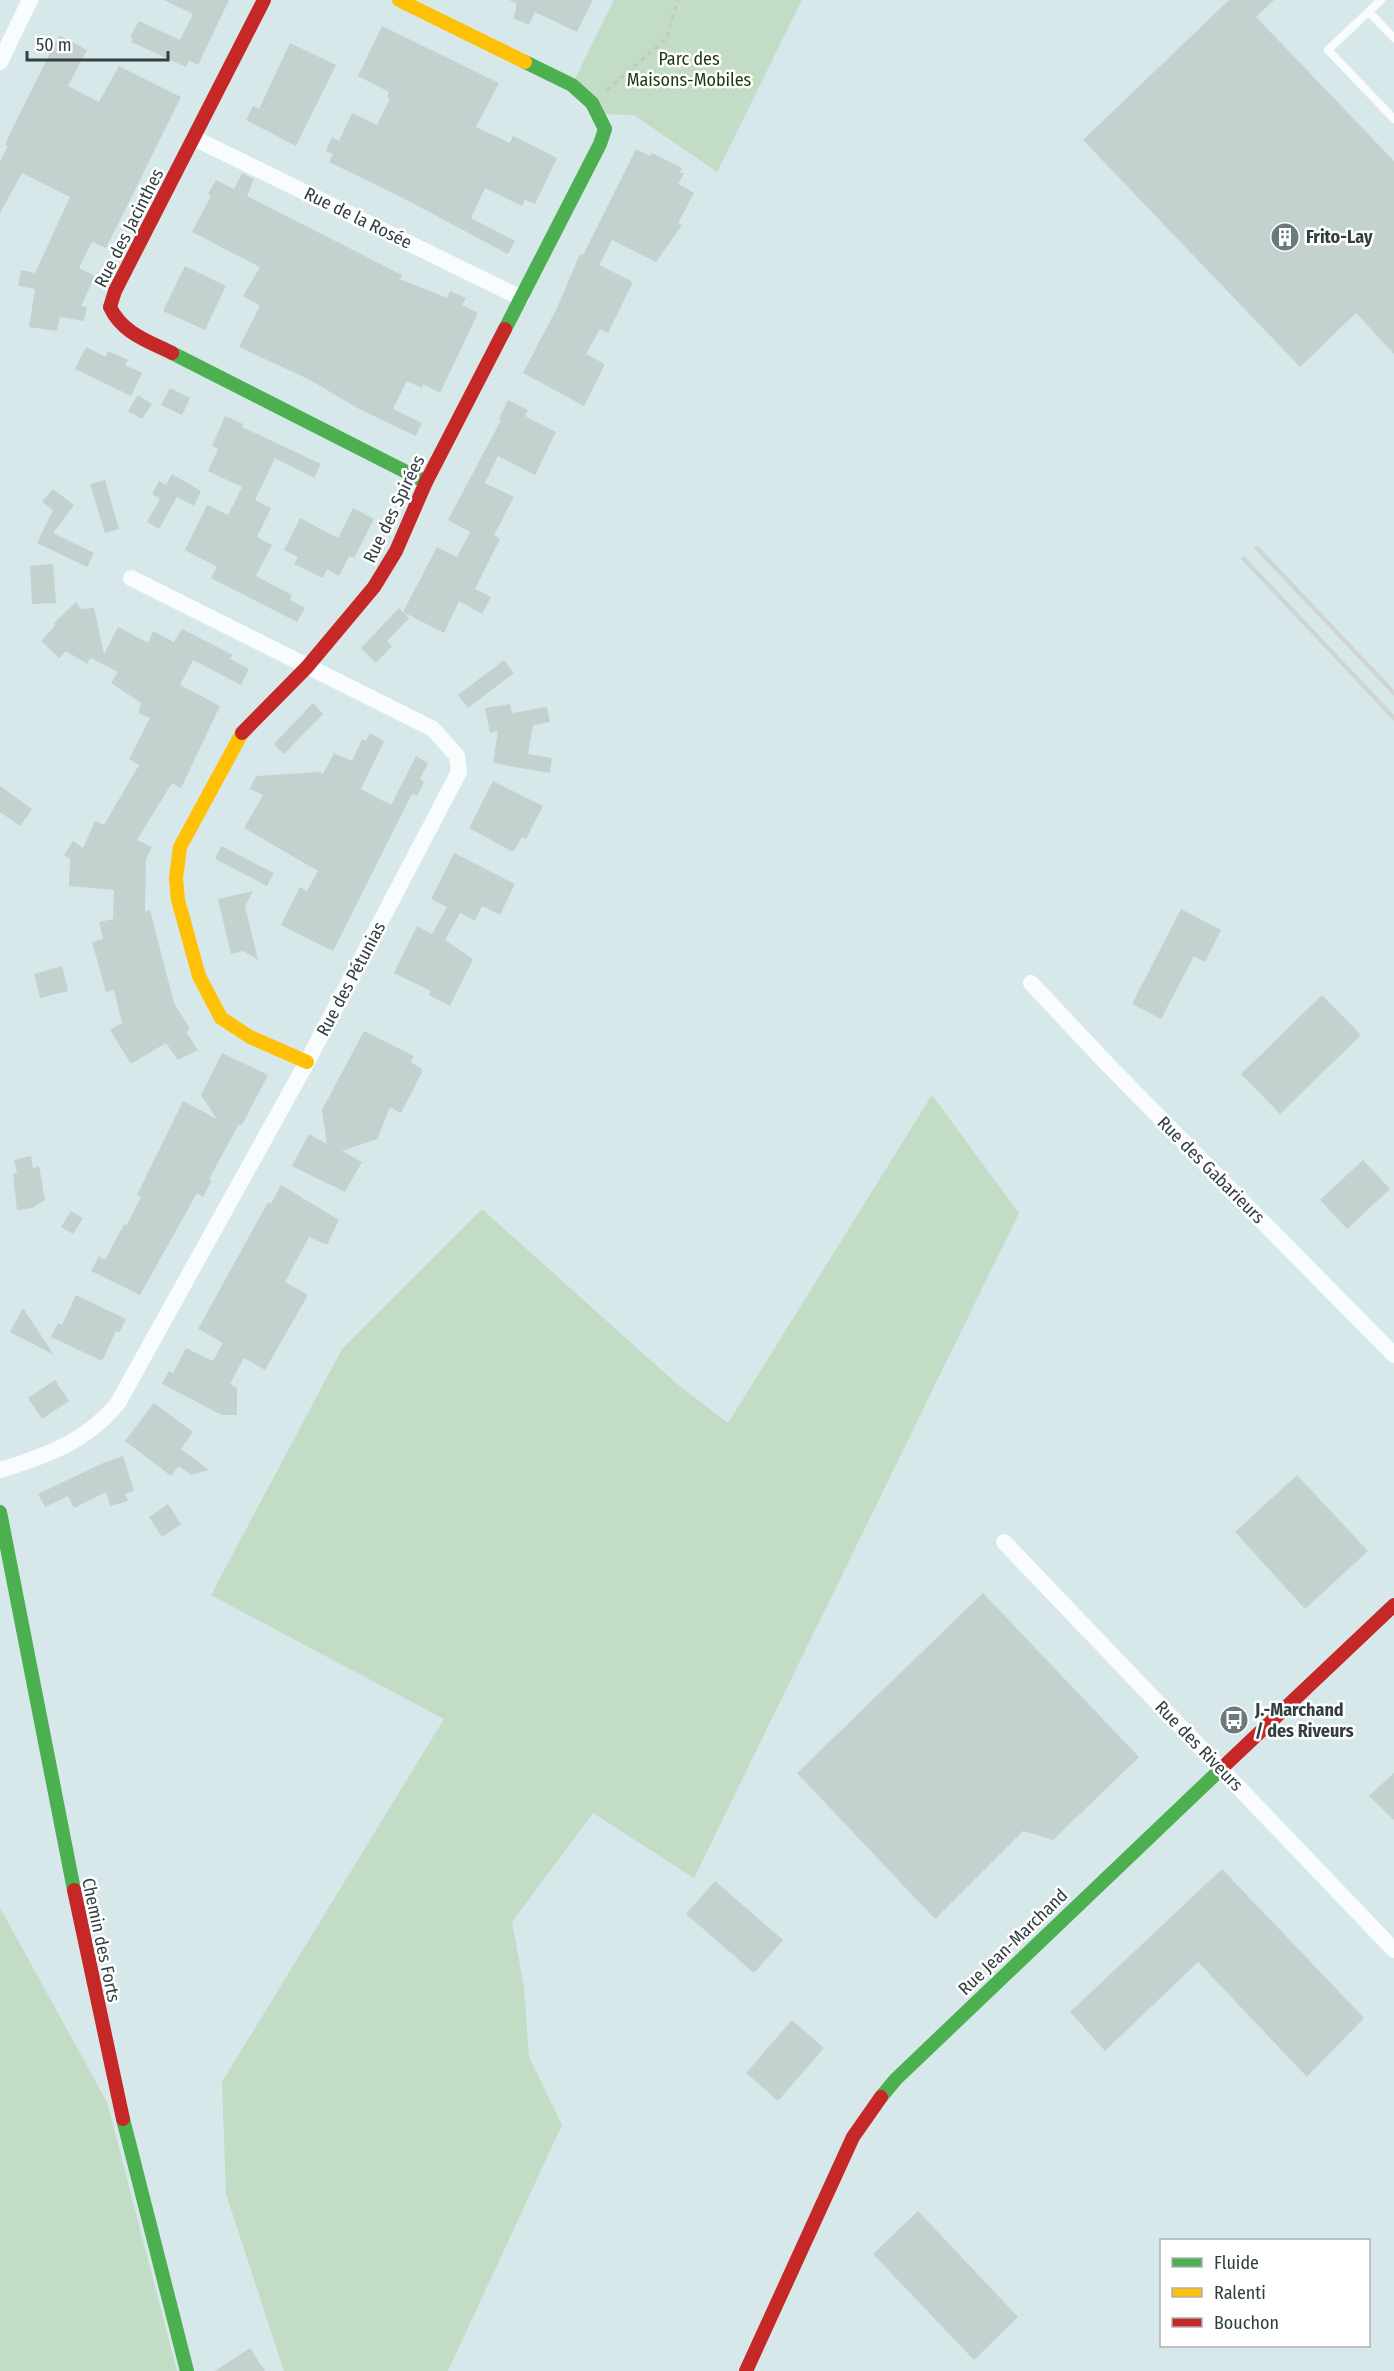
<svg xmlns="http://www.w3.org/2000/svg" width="1394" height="2371" font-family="'Fira Sans Condensed',sans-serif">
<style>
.green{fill:#c3dcc5}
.building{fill:#c4d2cf}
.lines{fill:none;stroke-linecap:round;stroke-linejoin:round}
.path{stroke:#c2c8c8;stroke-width:3;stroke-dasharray:4.5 4.5;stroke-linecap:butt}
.lane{stroke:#f9fcfc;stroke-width:8}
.street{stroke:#f9fcfc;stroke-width:16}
.fast{stroke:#4caf50;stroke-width:14}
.slow{stroke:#ffc107;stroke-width:14}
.jam{stroke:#c62828;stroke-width:14}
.rail{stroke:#cfd5d5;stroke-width:4.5}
.labels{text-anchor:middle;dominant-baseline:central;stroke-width:5;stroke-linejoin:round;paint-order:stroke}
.park-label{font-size:18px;fill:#1c380c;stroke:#fff}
.street-label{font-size:18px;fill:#323f40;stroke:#fff}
.poi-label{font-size:18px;font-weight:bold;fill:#323f40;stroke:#fff;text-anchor:start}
</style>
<rect width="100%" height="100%" fill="#d6e8e9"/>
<g class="green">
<polygon points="614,0 802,0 717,172 634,115 600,114 572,85"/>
<polygon points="932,1095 1019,1213 694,1878 593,1813 512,1922 524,1987 529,2057 562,2125 448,2371 284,2371 226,2194 222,2082 444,1719 211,1595 342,1349 482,1209 677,1384 728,1423"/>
<polygon points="0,1908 107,2102 177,2371 0,2371"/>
</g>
<g class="building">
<polygon points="164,0 229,0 198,65 189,60 186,67 131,42 133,39 130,37 139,21 180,40 193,14"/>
<polygon points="509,0 593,0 577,32 535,12 529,25 513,18 516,10 516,3"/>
<polygon points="1229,0 1274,0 1256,17 1394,161 1394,354 1356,313 1300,367 1083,140"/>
<polygon points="382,26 499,83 476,127 510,143 513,136 557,158 535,204 525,200 522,206 485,188 471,218 515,241 508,254 399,196 329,162 333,154 326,151 332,137 339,141 352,113 377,125 390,99 387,97 389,92 358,76"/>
<polygon points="59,35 87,50 68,86 99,102 119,66 181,97 106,248 92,242 79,268 95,276 81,306 87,307 84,321 60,317 57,331 29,327 35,289 18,286 21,270 35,273 70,197 22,173 0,213 0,162 8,146 5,145 14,125"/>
<polygon points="290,43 336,65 296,146 246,120 253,106 259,109"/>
<polygon points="636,149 650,156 652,153 682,168 680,173 684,173 678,184 694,193 678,223 682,225 656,262 612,240 599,265 633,282 608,333 600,329 586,354 605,364 584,406 523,373 557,308 580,254 583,255"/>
<polygon points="242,173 254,179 247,196 402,275 400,279 447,298 450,291 466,298 462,305 478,313 440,393 423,384 422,388 407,381 393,409 422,423 416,436 361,410 308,379 239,347 260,306 243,296 260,267 192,232 211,196 208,194 216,180 234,189"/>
<polygon points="185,266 226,286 205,330 163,311"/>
<polygon points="86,347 106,357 108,351 128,360 125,365 142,373 131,396 75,369"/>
<polygon points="170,388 190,398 182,415 161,405"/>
<polygon points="138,395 152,404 142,419 128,411"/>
<polygon points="508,400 528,410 525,416 556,432 535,475 498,456 485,483 514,497 494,535 500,539 475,589 491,597 482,614 459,601 444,633 403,612 409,618 387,641 392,646 376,663 361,648 399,608 403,612 437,547 457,557 470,532 448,520 501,420 499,419"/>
<polygon points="225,416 243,424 242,427 321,464 314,478 275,458 255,500 271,508 257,537 272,545 256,576 292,595 290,600 305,608 297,622 211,578 217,567 185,550 207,505 228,515 242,487 208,471 218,449 212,446"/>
<polygon points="172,474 201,491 194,506 177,497 159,529 147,522 160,499 152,494 159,481 166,485"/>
<polygon points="105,480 119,529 105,533 90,484"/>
<polygon points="53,489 74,505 53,533 94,553 87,567 37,543 53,510 42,502"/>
<polygon points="353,508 374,519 354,558 349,556 339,576 327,569 323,578 294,564 298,557 284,550 300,518 338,538"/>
<polygon points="53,564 56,603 32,604 30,566"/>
<polygon points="76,602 81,609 94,608 104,654 118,627 148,643 153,631 174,642 182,629 233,655 230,659 249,669 241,685 193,660 180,685 220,706 181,788 172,783 137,840 152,847 146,859 145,912 150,910 174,1003 190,1029 186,1032 198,1050 178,1060 166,1043 131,1064 110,1030 122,1023 114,990 106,992 92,942 103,939 99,922 113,919 114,890 69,886 70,859 64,855 73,841 83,848 95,821 104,825 139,765 129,759 150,718 138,713 141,703 111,683 118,672 91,658 87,664 66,651 59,658 41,641 55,626 54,623"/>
<polygon points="504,660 514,673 468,708 458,695"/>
<polygon points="313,703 323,714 284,754 274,744"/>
<polygon points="510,704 512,713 547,707 550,722 533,725 528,754 552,758 550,773 493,763 498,731 490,733 485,708"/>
<polygon points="370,733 384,741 361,789 391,805 416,756 428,763 420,779 424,782 417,796 412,794 333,951 281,925 300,887 307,891 318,871 244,828 263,795 250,789 256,776 320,772 323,774 334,753 352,761 362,739 366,741"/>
<polygon points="493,781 543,806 526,839 522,837 513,852 469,828"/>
<polygon points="0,786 32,809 20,826 0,812"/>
<polygon points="221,846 274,873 267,886 215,859"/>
<polygon points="454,853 515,884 500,915 482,906 475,921 460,913 445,940 473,959 450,1006 429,995 431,991 394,973 417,926 432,934 447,907 431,899"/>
<polygon points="253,891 245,906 258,960 243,951 231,954 218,899"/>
<polygon points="1181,909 1221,930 1205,962 1194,956 1161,1019 1132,1004"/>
<polygon points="62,966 68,991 40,998 34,974"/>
<polygon points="1322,995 1361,1035 1280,1114 1241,1074"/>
<polygon points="364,1031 414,1056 411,1062 423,1070 401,1113 390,1107 377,1139 342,1151 362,1162 345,1192 292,1166 309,1134 327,1144 322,1110"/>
<polygon points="222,1053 268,1075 242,1125 239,1124 209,1179 212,1180 203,1197 197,1193 140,1295 91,1271 99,1256 105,1260 124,1224 127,1225 141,1197 137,1195 183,1101 217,1119 201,1095"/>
<polygon points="31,1156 33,1168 39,1166 45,1200 32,1208 17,1210 13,1174 17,1173 14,1160"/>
<polygon points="1363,1160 1390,1189 1347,1229 1320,1200"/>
<polygon points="281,1185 339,1220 327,1245 309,1237 285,1282 308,1295 265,1370 244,1358 230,1384 237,1388 237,1415 222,1415 162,1384 169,1371 173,1373 186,1348 213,1361 223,1343 198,1329 268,1202 271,1204"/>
<polygon points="71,1211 83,1218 73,1234 61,1227"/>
<polygon points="76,1295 126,1319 119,1333 116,1331 102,1361 51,1337 58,1323 62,1325"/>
<polygon points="23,1308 54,1355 10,1332"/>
<polygon points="55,1380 69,1401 42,1419 28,1398"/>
<polygon points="154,1403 193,1432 181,1449 209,1470 191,1475 179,1466 171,1476 125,1441"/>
<polygon points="123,1456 134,1491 125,1494 128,1501 110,1506 106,1492 74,1508 68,1496 45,1507 38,1494 103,1463"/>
<polygon points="1297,1475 1368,1551 1305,1609 1235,1532"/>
<polygon points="168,1504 181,1524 162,1537 149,1517"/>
<polygon points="983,1593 1139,1757 1053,1840 1023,1831 935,1919 797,1773"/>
<polygon points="1394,1773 1394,1820 1369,1796"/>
<polygon points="1222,1869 1364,2018 1307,2077 1198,1962 1105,2051 1070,2012"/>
<polygon points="715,1881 783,1940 754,1973 686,1914"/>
<polygon points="792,2020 824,2048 778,2101 746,2073"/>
<polygon points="918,2211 1018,2317 974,2360 873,2254"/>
<polygon points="250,2348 265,2371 215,2371"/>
</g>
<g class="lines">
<polyline class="path" points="607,90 666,39 678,0"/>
<g class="lane">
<polyline points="1381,0 1328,50 1394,119"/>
<polyline points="1369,12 1394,38"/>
</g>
<g class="street">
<polyline points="0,62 30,0"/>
<polyline points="194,138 521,298"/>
<polyline points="1031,983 1109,1066 1394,1355"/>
<path d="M0 1470C46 1456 86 1442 118 1403L307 1062 459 772 457 756 433 729 131 578"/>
<polyline points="1004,1542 1394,1950"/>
</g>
<g class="fast">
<polyline points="505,329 600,144 605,129 592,103 572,85 525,62"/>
<polyline points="172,353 426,482"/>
<polyline points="0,1512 74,1890"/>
<polyline points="881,2097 896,2079 1222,1768"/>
<polyline points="123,2119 187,2371"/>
</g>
<g class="slow">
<polyline points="399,0 525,62"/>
<polyline points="242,733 180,847 176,878 178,900 199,976 221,1018 250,1037 307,1062"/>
</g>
<g class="jam">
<path d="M172 353C148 341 122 333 110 307L115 291 264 0"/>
<polyline points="242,733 307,667 374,587 396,551 426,482 505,329"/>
<polyline points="1222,1768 1394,1605"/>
<polyline points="74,1890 123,2119"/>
<polyline points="746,2371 853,2137 881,2097"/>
</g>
<g class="rail">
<polyline points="1257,548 1394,693"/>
<polyline points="1244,559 1394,718"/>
</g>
</g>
<defs>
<g id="building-disc" transform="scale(1.5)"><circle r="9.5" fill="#6b7a7b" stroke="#fff"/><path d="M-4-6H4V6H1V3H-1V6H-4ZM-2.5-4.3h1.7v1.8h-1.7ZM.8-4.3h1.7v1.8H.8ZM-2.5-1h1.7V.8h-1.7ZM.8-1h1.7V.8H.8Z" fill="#fff"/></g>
<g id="bus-disc" transform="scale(1.5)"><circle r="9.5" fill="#6b7a7b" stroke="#fff"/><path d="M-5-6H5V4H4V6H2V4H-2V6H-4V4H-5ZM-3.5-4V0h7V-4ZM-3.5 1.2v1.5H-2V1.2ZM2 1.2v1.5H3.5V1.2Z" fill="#fff"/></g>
</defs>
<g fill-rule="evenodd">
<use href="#building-disc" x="1285" y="237"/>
<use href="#bus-disc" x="1234" y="1720"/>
</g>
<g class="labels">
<g class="park-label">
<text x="689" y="59">Parc des<tspan x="689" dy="21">Maisons-Mobiles</tspan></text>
</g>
<g class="street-label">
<text transform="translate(358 218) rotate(26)">Rue de la Rosée</text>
<text transform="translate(129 228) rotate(-63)">Rue des Jacinthes</text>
<text transform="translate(394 509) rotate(-64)">Rue des Spirées</text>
<text transform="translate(351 979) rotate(-62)">Rue des Pétunias</text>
<text transform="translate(1211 1170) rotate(45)">Rue des Gabarieurs</text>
<text transform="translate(1199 1746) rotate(46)">Rue des Riveurs</text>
<text transform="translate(101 1940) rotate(78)">Chemin des Forts</text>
<text transform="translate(1013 1942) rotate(-44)">Rue Jean-Marchand</text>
</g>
<g class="poi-label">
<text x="1306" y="237">Frito-Lay</text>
<text x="1255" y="1710">J.-Marchand<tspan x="1255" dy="21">/ des Riveurs</tspan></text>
</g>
</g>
<rect x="1160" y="2239" width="210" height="108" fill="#ffffff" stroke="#adb2b3" stroke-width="1.5"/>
<rect x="1172" y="2258" width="30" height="9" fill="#4caf50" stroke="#adb2b3" stroke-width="1.5"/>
<text x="1214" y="2269" font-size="18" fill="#323f40">Fluide</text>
<rect x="1172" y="2288" width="30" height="9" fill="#ffc107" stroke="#adb2b3" stroke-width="1.5"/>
<text x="1214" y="2299" font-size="18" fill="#323f40">Ralenti</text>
<rect x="1172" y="2318" width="30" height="9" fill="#c62828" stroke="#adb2b3" stroke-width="1.5"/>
<text x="1214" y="2329" font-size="18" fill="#323f40">Bouchon</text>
<path d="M27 51v9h141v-9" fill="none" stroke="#323f40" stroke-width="3"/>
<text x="36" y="51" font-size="18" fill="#323f40" stroke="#ffffff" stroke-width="4.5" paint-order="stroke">50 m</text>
</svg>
